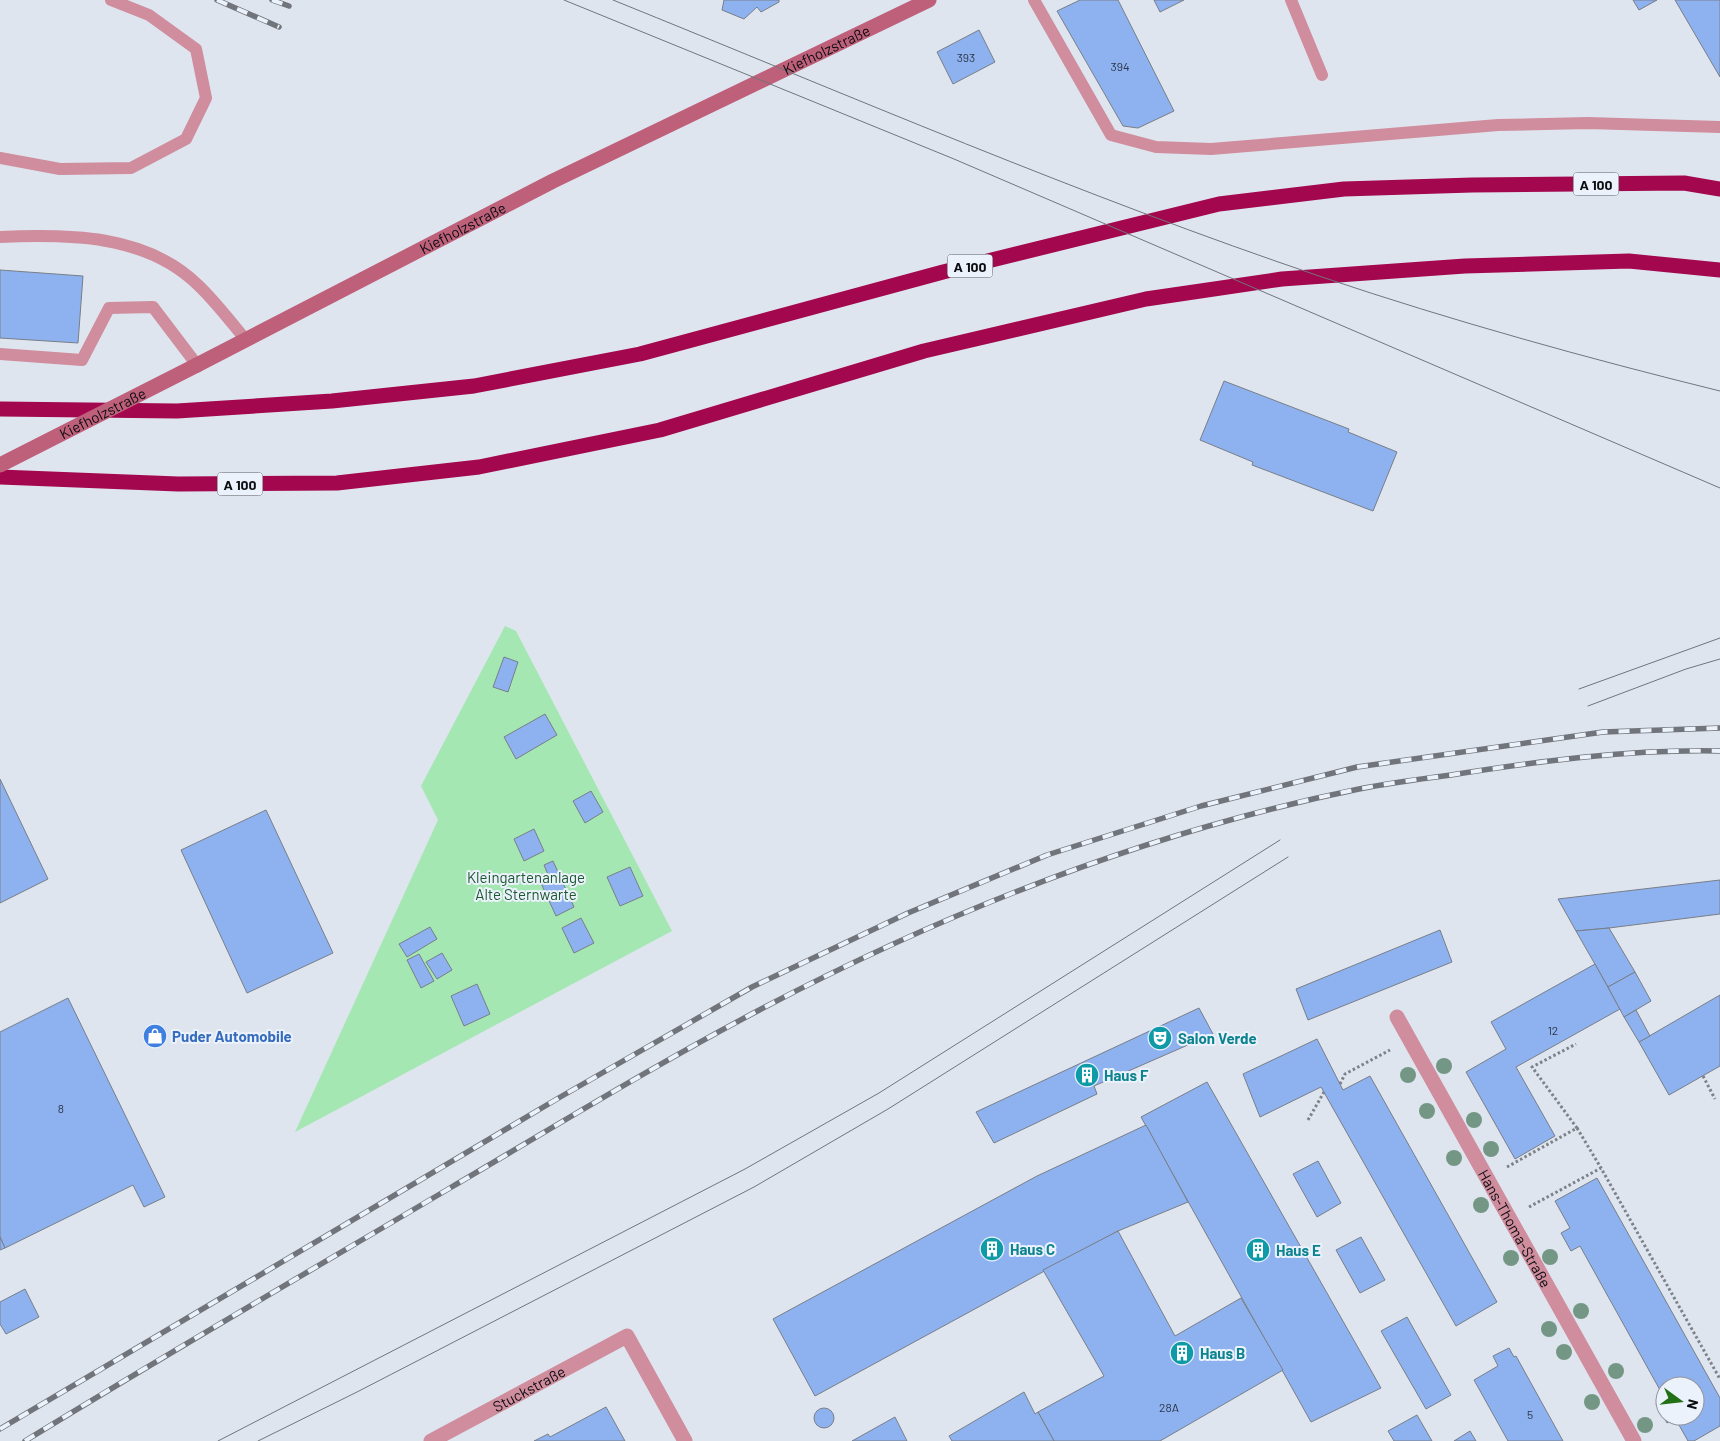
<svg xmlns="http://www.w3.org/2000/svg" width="1720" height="1441" font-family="Barlow,sans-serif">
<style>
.green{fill:#a5e7b3}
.building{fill:#8eb2f0;stroke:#787e87;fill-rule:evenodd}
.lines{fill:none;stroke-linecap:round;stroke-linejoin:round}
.path{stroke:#7d8188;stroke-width:3;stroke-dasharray:2.5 2.5;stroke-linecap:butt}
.lane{stroke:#cf8d9d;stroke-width:12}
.street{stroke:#cf8d9d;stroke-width:15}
.secondary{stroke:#bf607b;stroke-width:15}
.highway{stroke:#a3074e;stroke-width:15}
.tram{stroke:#71757b;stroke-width:1}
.rail-casing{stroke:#71757b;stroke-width:5.5}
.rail{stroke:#ecf2fc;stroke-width:4;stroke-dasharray:11;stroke-linecap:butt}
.secondary-bridge{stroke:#bf607b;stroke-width:15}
.tree{fill:#749785}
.labels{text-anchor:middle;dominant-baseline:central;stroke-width:4;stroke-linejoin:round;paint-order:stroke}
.number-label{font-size:12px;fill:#2c3648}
.shield{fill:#ecf2fc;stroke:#4e5257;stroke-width:1}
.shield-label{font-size:14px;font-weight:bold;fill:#0b0d10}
.street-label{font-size:15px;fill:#0b0d10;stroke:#ecf2fc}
.park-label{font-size:15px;fill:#1c582f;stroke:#ecf2fc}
.shop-label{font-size:15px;font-weight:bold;fill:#366cbe;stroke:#ecf2fc;text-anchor:start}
.culture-label{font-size:15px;font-weight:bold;fill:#0d838f;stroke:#ecf2fc;text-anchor:start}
</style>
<rect width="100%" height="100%" fill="#dfe5ef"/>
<polygon class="green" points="505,626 516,631 672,931 295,1132 438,820 421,786"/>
<g class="building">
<polygon points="724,0 779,0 779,2 761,12 757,7 744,19 722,10"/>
<polygon points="1080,0 1118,0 1174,111 1138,128 1123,126 1057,11"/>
<polygon points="1154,0 1184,0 1160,12"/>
<polygon points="1633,0 1657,0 1639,10"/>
<polygon points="1675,0 1720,0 1720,77"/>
<polygon points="979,30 995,62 953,84 937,52"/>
<polygon points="0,270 83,276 78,343 0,338"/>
<polygon points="1224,381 1349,429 1348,432 1397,452 1373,511 1252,465 1253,462 1200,440"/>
<polygon points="504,657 518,662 508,692 493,687"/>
<polygon points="545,714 557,735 516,759 504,737"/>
<polygon points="0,779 48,879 0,903"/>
<polygon points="591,791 603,812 585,823 573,801"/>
<polygon points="266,810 333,953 247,993 181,850"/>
<polygon points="534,829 544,851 524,861 514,839"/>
<polygon points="553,861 574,907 556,916 540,881 549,877 544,865"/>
<polygon points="630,867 643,896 620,906 607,877"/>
<polygon points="1720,880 1720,914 1609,928 1576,931 1558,899"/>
<polygon points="581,918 594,943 574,953 562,928"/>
<polygon points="430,927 437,939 407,957 399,944"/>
<polygon points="1609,928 1635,972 1608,987 1576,931"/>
<polygon points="1440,930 1452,962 1308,1020 1296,989"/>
<polygon points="442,953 452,970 437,979 426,962"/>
<polygon points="419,954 434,981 421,988 407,960"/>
<polygon points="1595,964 1620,1009 1516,1067 1555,1136 1515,1159 1466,1072 1506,1049 1491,1022"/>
<polygon points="1635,972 1651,1001 1624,1017 1608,987"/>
<polygon points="477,984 490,1014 464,1026 451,996"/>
<polygon points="1720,995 1720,1066 1669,1095 1639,1042"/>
<polygon points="68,998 165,1197 144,1207 133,1185 5,1248 0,1237 0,1032"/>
<polygon points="1199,1008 1213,1034 1094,1086 1097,1094 994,1143 976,1112"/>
<polygon points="1636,1010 1650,1036 1639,1042 1624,1017"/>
<polygon points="1317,1039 1343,1090 1370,1076 1497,1302 1456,1326 1321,1087 1260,1117 1243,1074"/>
<polygon points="1207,1082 1381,1388 1311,1422 1141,1117"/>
<polygon points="1146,1125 1188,1202 1118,1231 815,1396 773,1319 1037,1176"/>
<polygon points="1318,1161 1341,1203 1317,1217 1293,1174"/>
<path d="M1597 1178 1720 1398V1426L1694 1441H1688L1675 1418 1667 1423 1656 1404 1665 1399 1580 1246 1571 1251 1561 1233 1570 1228 1555 1201ZM1665 1386H1695V1416H1665Z"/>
<polygon points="1118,1231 1175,1336 1241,1298 1283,1370 1160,1441 1054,1441 1038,1412 1104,1376 1043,1270"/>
<polygon points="0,1237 5,1248 0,1250"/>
<polygon points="1361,1237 1385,1280 1360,1293 1336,1250"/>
<polygon points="25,1289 39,1317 6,1334 0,1324 0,1302"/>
<polygon points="1407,1317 1451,1395 1426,1409 1381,1331"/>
<polygon points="1509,1348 1514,1357 1516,1356 1563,1441 1508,1441 1474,1380 1498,1366 1493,1356"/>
<polygon points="1024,1392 1035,1414 1038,1412 1054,1441 952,1441 949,1436"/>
<polygon points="606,1407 625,1441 534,1441 548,1434 550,1437"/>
<circle cx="824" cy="1418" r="10"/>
<polygon points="1417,1415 1432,1441 1394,1441 1388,1431"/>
<polygon points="895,1417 907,1441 852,1441"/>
<polygon points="1470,1431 1476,1441 1454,1441"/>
</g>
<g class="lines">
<g class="path">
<polyline points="1703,1076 1715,1099"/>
<polyline points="1340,1084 1345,1074 1390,1050"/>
<polyline points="1308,1120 1324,1092"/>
<polyline points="1577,1128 1601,1168"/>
<polyline points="1507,1167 1577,1128 1532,1067 1576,1044"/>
<polyline points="1529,1207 1601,1168 1720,1379"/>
</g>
<g class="lane">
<polyline points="1034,0 1111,135 1156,147 1211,149 1498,125 1588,123 1720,127"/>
<polyline points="1291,0 1322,75"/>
<polyline points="0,158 60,169 131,168 186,139 206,98 196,49 149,15 111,0"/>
<path d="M0 237C68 234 146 234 198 285 215 301 230 321 246 340"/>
<polyline points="0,354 82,360 109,308 153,307 197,365"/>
</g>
<g class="street">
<path id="s1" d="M1397 1017 1634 1441"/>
<path id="s2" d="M431 1441 627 1336 685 1441"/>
</g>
<path class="secondary" id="s3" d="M197 365 553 181 929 0"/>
<g class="highway">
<polyline points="0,409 177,411 332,401 474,386 640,354 943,272 1219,204 1344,189 1472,185 1684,183 1720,189"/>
<polyline points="0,477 178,484 337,483 479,467 660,430 924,351 1146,299 1282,279 1465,266 1629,261 1720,270"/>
</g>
<g class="tram">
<polyline points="564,0 954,159 1720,488"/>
<path d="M613 0C848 95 1082 196 1322 277 1453 321 1586 358 1720 391"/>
<polyline points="1579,689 1720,638"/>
<polyline points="1588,706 1686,669 1720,659"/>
<polyline points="218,1441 745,1169 879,1093 1280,840"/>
<polyline points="258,1441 357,1392 754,1187 888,1109 1288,857"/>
</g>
<g class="rail-casing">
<g id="rail">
<polyline points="217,0 279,27"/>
<polyline points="272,0 289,6"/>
<polyline points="0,1429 562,1096 752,987 908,913 1047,855 1201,806 1357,767 1603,732 1720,728"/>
<path d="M25 1441C165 1355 308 1272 450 1188 554 1127 658 1063 765 1007 952 909 1152 831 1359 789 1389 783 1420 779 1451 775 1540 761 1630 749 1720 751"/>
</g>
</g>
<use href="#rail" class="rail"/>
<path class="secondary-bridge" id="s4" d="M0 465 197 365"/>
</g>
<g class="tree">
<circle cx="1444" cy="1066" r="8"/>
<circle cx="1408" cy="1075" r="8"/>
<circle cx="1427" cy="1111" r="8"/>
<circle cx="1474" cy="1120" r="8"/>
<circle cx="1491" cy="1149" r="8"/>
<circle cx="1454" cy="1158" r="8"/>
<circle cx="1481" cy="1205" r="8"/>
<circle cx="1550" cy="1257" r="8"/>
<circle cx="1511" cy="1258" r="8"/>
<circle cx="1581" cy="1311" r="8"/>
<circle cx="1549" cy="1329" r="8"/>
<circle cx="1564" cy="1352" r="8"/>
<circle cx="1616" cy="1371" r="8"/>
<circle cx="1592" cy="1402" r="8"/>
<circle cx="1645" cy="1425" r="8"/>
</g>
<defs>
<g id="shop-disc" transform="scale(1.25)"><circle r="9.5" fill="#3f7fe0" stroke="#ecf2fc"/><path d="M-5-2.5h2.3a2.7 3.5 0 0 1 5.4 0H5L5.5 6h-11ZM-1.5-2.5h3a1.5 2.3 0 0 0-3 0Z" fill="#fff"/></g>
<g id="theatre-disc" transform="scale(1.25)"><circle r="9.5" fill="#0f9aa8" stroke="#ecf2fc"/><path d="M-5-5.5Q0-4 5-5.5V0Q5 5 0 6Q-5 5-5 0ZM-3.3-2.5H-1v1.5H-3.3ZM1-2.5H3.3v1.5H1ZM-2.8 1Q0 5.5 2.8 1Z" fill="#fff"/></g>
<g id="building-disc" transform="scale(1.25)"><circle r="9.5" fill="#0f9aa8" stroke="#ecf2fc"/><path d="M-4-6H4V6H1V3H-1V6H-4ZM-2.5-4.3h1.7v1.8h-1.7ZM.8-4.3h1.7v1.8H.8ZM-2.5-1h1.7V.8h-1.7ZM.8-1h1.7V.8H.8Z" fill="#fff"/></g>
</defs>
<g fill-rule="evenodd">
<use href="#shop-disc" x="155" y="1036"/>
<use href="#theatre-disc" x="1160" y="1038"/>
<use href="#building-disc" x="1087" y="1075"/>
<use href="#building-disc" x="992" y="1249"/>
<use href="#building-disc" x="1258" y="1250"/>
<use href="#building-disc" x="1182" y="1353"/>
</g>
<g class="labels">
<g class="number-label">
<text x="966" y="57">393</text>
<text x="1120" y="66">394</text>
<text x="1553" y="1030">12</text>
<text x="61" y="1108">8</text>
<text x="1169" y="1407">28A</text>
<text x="1530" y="1414">5</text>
</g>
<g class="shield">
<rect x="1573.5" y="172.5" width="45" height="23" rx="4"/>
<rect x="947.5" y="254.5" width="45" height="23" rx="4"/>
<rect x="217.5" y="472.5" width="45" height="23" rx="4"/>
</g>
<g class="shield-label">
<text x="1596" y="184">A 100</text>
<text x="970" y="266">A 100</text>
<text x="240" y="484">A 100</text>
</g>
<g class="street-label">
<text stroke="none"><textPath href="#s3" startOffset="704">Kiefholzstraße</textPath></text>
<text stroke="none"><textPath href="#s3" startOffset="299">Kiefholzstraße</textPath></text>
<text stroke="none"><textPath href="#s4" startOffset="115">Kiefholzstraße</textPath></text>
<text stroke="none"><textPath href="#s1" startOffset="242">Hans-Thoma-Straße</textPath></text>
<text stroke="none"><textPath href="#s2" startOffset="111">Stuckstraße</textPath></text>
</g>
<g class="park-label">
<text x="526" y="877">Kleingartenanlage<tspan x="526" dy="17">Alte Sternwarte</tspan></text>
</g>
<g class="shop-label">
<text x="172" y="1036">Puder Automobile</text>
</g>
<g class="culture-label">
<text x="1178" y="1038">Salon Verde</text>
<text x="1104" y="1075">Haus F</text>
<text x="1010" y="1249">Haus C</text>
<text x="1276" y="1250">Haus E</text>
<text x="1200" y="1353">Haus B</text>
</g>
</g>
<g transform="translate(1680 1401) rotate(105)"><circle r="24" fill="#ecf2fc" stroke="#92969e"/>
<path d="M0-4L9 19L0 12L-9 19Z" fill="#217016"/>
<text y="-8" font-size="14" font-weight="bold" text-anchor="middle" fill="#0b0d10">N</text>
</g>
</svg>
